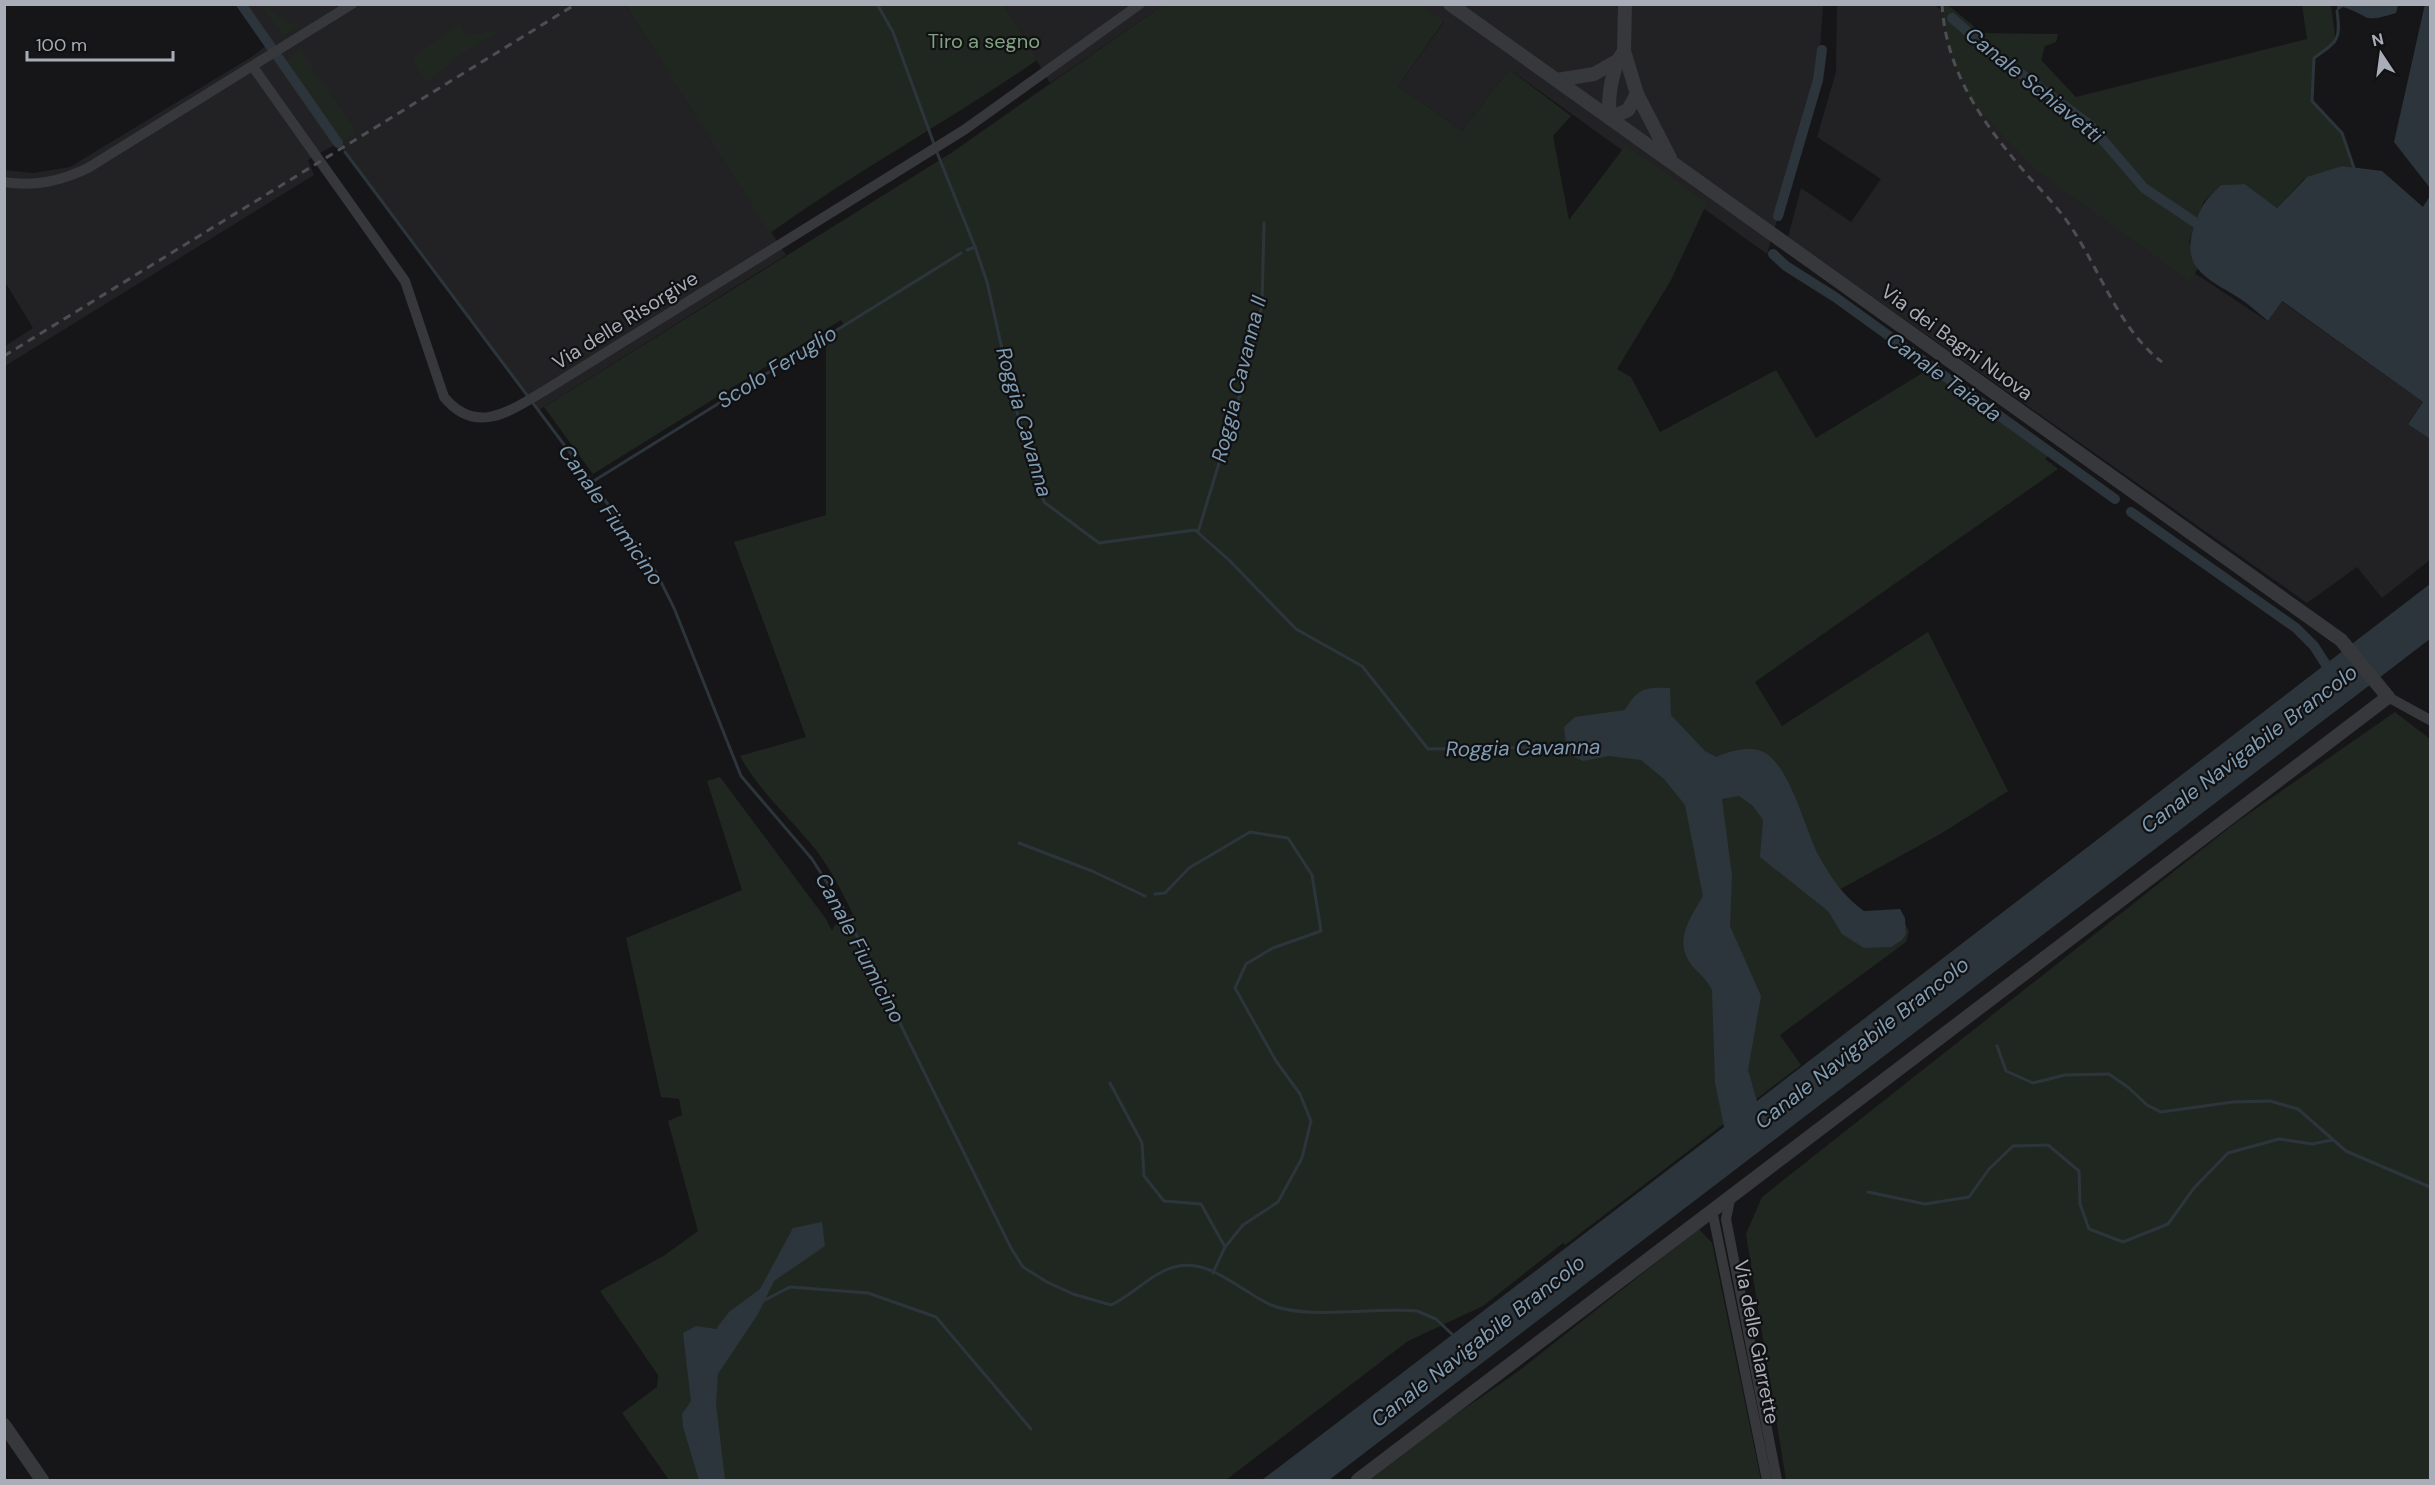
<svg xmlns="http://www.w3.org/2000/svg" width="2435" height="1485" font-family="'DM Sans',sans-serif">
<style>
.built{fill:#222224}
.green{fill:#202720}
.water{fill:#2c353b}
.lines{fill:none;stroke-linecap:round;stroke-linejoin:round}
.stream{stroke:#2c353b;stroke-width:3}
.canal{stroke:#2c353b;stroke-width:10}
.minor{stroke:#37383c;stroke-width:10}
.tertiary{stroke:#37383c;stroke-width:14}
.rail{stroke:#4c4e53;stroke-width:3;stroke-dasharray:8 6;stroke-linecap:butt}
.labels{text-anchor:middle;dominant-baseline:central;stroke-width:4.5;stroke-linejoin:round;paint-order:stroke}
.park-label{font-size:20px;fill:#7fa280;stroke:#111113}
.street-label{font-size:20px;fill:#a8adb7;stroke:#111113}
.water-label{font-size:21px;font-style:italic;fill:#7f9cb2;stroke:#111113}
</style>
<rect width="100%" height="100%" fill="#161618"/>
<g class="built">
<polygon points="241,4 626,5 786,255 539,410 338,143 308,160 314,175 5,366 5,346 33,328 5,282 5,170 33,173 70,167 253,56 268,44"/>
<polygon points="1004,5 1163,5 1050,83"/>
<polygon points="1419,5 1823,5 1818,80 1767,254 1509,69 1462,131 1398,86 1444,22"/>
<polygon points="1837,5 1935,5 2089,135 2196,274 2267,321 2281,301 2423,402 2408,423 2430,439 2430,560 2382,598 2357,567 2307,603 1788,237 1801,188 1851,222 1881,179 1817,137 1836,72"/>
</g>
<g class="green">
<path d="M1419 4 1444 21 1398 86 1462 131 1509 69 1571 116 1553 136 1569 220 1626 145 1707 203 1671 280 1617 369 1631 377 1660 432 1776 370 1816 438 1929 369 2049 455 2045 459 2058 469 1755 682 1782 726 1928 632 2008 791 1942 833 1837 891 1849 912 1904 923 1909 931 1906 942 1780 1035 1801 1065 1565 1245 1563 1243 1483 1306 1408 1341 1226 1480H669L622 1413 657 1387 658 1375 600 1291 665 1255 698 1231 668 1121 682 1115 679 1099 661 1097 626 938 742 890 707 781 720 777 826 919 832 931 835 925 853 914C842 892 831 870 816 850 791 819 759 791 740 756L806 737 734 542 826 515V336L844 325 841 320 593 474 544 407 951 153 1163 5Z"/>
<polygon points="261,5 267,5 273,13 298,26 284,36"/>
<path d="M626 5H1004L1037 60C950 120 856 171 770 233Z"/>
<polygon points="1942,5 1948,5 1982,33 2058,34 2056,42 2045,46 2041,60 2076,97 2307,39 2302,5 2331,5 2336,43 2314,58 2312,100 2342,133 2354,168 2342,166 2304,179 2277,208 2245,184 2221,185 2204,201 2189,242 2198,268 2190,281 2036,170 1972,103 1953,60"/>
<polygon points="459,24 466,36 503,29 459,56 426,82 412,58"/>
<polygon points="300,50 356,132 341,141 285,62"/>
<polygon points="2395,712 2430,739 2430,1480 1786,1480 1746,1234 1762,1197 2234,824"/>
<polygon points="1699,1229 1712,1243 1761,1480 1370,1480 1445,1422 1516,1373"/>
</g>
<g class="water">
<polygon points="2425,4 2430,5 2430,188 2394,142"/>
<path d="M2337 5V4L2398 5 2396 13C2360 24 2372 16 2343 7L2337 11Z"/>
<path d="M2342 166 2382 171 2423 207 2430 196V439L2408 424 2423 402 2282 301 2268 321C2259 314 2251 306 2242 300 2212 280 2179 271 2194 227 2201 206 2205 200 2221 185L2245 184 2277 208 2307 177Z"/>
<path d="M2430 584V639L1329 1480H1262L1724 1127 1715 1082 1712 990C1707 980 1702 976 1694 968 1672 943 1689 920 1703 896L1685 805 1664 779 1641 760 1609 756 1583 761 1567 753 1564 727 1575 717 1625 710C1638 688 1645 687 1670 688L1671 715 1705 751 1716 757C1729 752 1746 746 1761 751 1790 762 1805 831 1820 858 1832 879 1844 897 1864 911L1900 909 1905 918 1906 934 1902 940 1891 947 1864 948 1842 934 1828 911 1760 857 1763 820 1753 806 1739 796 1722 799 1732 876 1730 926 1761 996 1748 1070 1757 1101Z"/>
<polygon points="822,1222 825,1246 774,1281 758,1314 718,1374 716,1404 725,1480 699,1480 683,1427 682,1414 691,1401 683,1333 696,1326 716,1329 729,1312 760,1289 793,1228"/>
</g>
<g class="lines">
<g class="stream">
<polyline points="877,4 893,32 934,144"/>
<path d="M2337 11C2341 40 2338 41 2314 58L2312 101 2342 133 2354 168"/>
<polyline points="936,150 975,247"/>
<path d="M345 152 592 482 656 572 674 608 741 776 812 859 843 908 1011 1248 1023 1267 1047 1282 1073 1294 1111 1305C1133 1295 1150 1274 1174 1267 1209 1257 1242 1292 1271 1305 1307 1320 1375 1307 1417 1311L1436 1319 1455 1337"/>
<polyline points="967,250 975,247 987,282 1014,402 1044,502 1099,543 1195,530 1229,560 1296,629 1362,666 1428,749 1569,747"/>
<polyline points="592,482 961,253"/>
<polyline points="1198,532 1245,378 1262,305 1264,223"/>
<polyline points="1019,843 1092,871 1145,896"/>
<polyline points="1155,894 1165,893 1189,868 1250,832 1288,838 1312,875 1321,931 1273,948 1246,964 1235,988 1276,1061 1300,1094 1311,1121 1302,1158 1278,1202 1243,1225 1225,1247 1213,1273"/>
<polyline points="1997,1046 2006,1071 2033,1083 2065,1075 2109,1074 2129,1088 2147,1105 2161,1112 2233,1102 2270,1101 2298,1109 2346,1151 2430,1187"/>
<polyline points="1110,1083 1142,1143 1144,1176 1164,1201 1201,1204 1225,1247"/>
<polyline points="1868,1192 1925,1204 1969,1197 1989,1169 2013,1146 2048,1145 2079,1171 2080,1204 2089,1229 2123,1242 2168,1224 2194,1188 2228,1153 2279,1139 2312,1144 2332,1140"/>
<polyline points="763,1301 790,1287 868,1293 936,1317 1031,1429"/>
</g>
<g class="canal">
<polyline points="241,4 338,143"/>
<polyline points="1952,18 1990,51 2090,125 2144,188 2196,223"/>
<polyline points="1778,216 1818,80 1822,50"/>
<polyline points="1773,254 1786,266 1835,297 2115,499"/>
<polyline points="2131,512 2296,628 2314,646 2332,674"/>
</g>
<g class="minor">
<path d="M253 67 405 281 444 397C476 436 510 411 544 391L964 130 1140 4"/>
<path d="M4 182C35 187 61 181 88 168L352 4"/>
<polyline points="2388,697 2430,720"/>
<polyline points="1731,1195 1726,1219 1777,1480"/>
<polyline points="1712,1210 1767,1480"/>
</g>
<g class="tertiary">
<polyline points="1625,4 1624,51 1637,94 1670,158"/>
<polyline points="1557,80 1594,74 1617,61"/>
<path d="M1610 118C1607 98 1612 67 1624 51"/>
<polyline points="1610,118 1628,110 1637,94"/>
<polyline points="4,1425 42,1480"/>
<polyline points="1358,1480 2388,697 2341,640 1450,4"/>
</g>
<g class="rail">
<path d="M1942 4C1946 74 1985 126 2029 177 2044 193 2061 211 2073 230 2101 273 2120 330 2162 362"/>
<polyline points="4,356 576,4"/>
</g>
</g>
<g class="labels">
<g class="park-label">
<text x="984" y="41">Tiro a segno</text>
</g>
<g class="street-label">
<text transform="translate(625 320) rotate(-32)">Via delle Risorgive</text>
<text transform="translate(1957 342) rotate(36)">Via dei Bagni Nuova</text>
<text transform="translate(1757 1342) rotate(79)">Via delle Giarrette</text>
</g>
<g class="water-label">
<text transform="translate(2034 85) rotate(39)">Canale Schiavetti</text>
<text transform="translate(777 367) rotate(-32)">Scolo Feruglio</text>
<text transform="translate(1944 377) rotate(36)">Canale Taiada</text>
<text transform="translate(1239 379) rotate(-76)">Roggia Cavanna II</text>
<text transform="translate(1024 422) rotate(74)">Roggia Cavanna</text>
<text transform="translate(611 515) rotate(55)">Canale Fiumicino</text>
<text transform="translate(1523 748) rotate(-1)">Roggia Cavanna</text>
<text transform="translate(2249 749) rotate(-37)">Canale Navigabile Brancolo</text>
<text transform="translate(860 948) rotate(62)">Canale Fiumicino</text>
<text transform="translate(1862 1043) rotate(-38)">Canale Navigabile Brancolo</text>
<text transform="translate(1478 1341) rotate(-38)">Canale Navigabile Brancolo</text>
</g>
</g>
<rect width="2435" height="1485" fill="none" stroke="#a8adb7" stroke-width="12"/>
<g transform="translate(2381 54) rotate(347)" stroke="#111113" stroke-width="4.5" paint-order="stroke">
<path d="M0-4.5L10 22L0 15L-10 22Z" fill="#a8adb7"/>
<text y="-9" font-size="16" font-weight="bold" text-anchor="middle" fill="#a8adb7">N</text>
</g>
<path d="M27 51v9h146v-9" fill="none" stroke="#a8adb7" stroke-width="3"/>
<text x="36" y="51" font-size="18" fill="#a8adb7" stroke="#111113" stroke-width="4.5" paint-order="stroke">100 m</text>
</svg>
